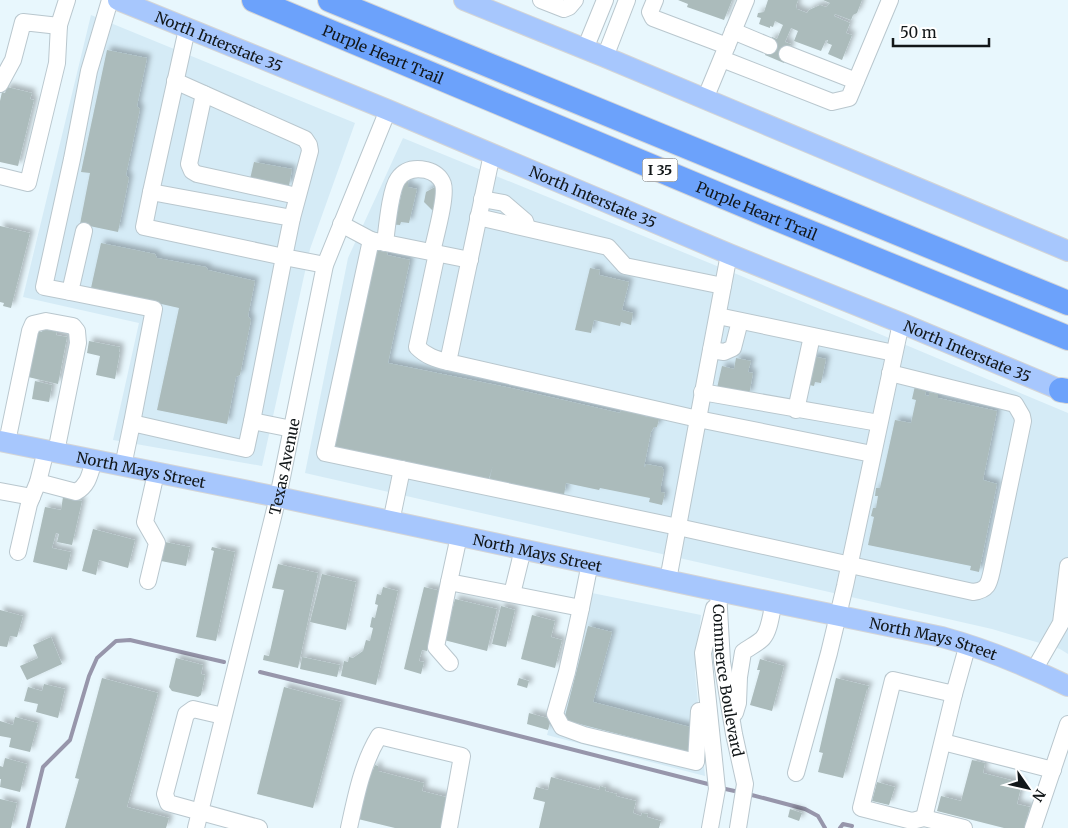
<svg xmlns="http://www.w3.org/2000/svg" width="1068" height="828" font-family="Merriweather,serif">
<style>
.built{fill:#d5ebf6}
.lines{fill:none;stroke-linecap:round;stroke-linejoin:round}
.stream{stroke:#9796ab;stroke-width:4}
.building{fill:#abbbbb;filter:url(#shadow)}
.minor-casing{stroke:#b9c7ce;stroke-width:18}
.major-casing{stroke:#d4d5d6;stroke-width:22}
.highway-casing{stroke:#d4d5d6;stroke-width:26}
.minor{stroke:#fff;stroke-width:16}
.major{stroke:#a7c7fd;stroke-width:20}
.highway{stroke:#6ca2fb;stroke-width:24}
.labels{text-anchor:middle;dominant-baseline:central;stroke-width:4.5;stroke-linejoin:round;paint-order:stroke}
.shield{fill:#fff;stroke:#595d5e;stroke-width:1}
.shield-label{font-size:14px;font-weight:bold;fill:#121719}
.street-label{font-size:15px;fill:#121719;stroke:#fff}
</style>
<defs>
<filter id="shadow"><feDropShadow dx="4" dy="-4" stdDeviation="2.5" flood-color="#0004"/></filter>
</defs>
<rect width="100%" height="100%" fill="#e8f7fd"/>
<g class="built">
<polygon points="91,15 355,123 310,249 262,466 113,440 139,323 23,297"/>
<polygon points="403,138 734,273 1068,413 1068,654 1060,649 992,629 305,473 348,258"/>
<polygon points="587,592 701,615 695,672 705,776 547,735"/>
</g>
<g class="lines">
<g class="stream">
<polyline points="260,672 464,722 712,785"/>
<polyline points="721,788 739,792"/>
<polyline points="748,794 805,809 818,816 825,828"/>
<polyline points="28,828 43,767 70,740 89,676 97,658 116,641 130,640 224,662"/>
<polyline points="840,828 843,824 852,826"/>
</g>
</g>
<g class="building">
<polygon points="678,0 732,0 724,20 687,7 688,4"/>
<polygon points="768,0 798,0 796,6 797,9 807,13 809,10 820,5 826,7 830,3 823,0 862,0 857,13 853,15 851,20 835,14 834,16 850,23 846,33 852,35 842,60 828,54 832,45 827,43 828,40 826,40 821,51 794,41 798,31 791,28 785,42 791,44 784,63 765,55 772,37 777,39 783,25 775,21 773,27 770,26 770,28 759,24 761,18 757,17 758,13 764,12"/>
<polygon points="107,50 147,58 137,106 140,109 126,175 129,178 118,232 80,224 90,173 81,172"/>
<polygon points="7,87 32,93 30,99 34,100 18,166 0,162 0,101 2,92 5,93"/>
<polygon points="254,162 292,169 289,186 250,179"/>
<polygon points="408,178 408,187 417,189 409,223 401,222 400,225 386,224 396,206 398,209 402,191 399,192"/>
<polygon points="437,186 433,211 424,202 426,192"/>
<polygon points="0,226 30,233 11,308 3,306 4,303 0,302"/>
<polygon points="101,243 155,254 157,258 206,267 208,270 255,281 248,316 251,320 240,375 236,377 227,424 157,410 179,308 91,288"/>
<polygon points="376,249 388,251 387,255 410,260 388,363 511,388 620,413 621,408 644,413 644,416 647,417 648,412 660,415 657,427 654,427 651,432 644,467 645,467 646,464 662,467 664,471 661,486 661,492 665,493 662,505 649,502 650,498 600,488 599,490 566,483 564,495 489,481 493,465 488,482 335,447"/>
<polygon points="590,268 600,270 599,275 629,282 622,310 633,313 631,325 621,322 620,326 594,320 591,333 575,330"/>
<polygon points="43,329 57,331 56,335 67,337 58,384 28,377 38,331 42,332"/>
<polygon points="89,341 120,347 119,352 120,352 115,379 96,375 100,356 87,353"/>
<polygon points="812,356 826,359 821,383 815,382 814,386 805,384"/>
<polygon points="736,358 751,361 748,372 753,373 749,395 717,388 722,366 734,369"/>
<polygon points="35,381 52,385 49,402 32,399"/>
<polygon points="915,386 927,388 925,395 929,396 929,392 938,394 938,398 997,411 983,480 997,484 979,572 970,570 971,566 868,545 874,517 871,516 873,508 876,508 878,496 875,496 876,488 880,488 895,420 911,423 916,400 912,399"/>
<polygon points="63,497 82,501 72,545 57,542 59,534 56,533 52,548 71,552 67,570 33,562 45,507 61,510"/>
<polygon points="93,529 135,540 128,568 99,560 96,575 82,571"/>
<polygon points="165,542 190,547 186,566 161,561"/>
<polygon points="212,547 235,552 216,641 196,637 214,551 211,550"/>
<polygon points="278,564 318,573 298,668 263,660 264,655 269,656 284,590 272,588"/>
<polygon points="322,574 356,582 346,630 310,622"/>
<polygon points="383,587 398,591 376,685 341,676 344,661 348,662 349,657 353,658 363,651 366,640 370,641 373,628 370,627 372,617 375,618 378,605 375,604 377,594 381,595"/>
<polygon points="424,587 441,591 427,651 422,650 419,661 424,662 421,674 404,669"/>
<polygon points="455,599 497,609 487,651 444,640"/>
<polygon points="501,606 515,610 506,647 492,644"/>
<polygon points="0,610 23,616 17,637 10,636 7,647 0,646"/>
<polygon points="532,615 555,621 551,637 562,640 555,668 521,659"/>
<polygon points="588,626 612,632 593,702 694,728 688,752 564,720"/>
<polygon points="51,637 62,664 27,680 20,666 38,658 33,645"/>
<polygon points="302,657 340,665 337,677 300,669"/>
<polygon points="176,658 203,665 201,674 205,675 201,695 198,697 172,691 169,687"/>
<polygon points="760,659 784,666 772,711 750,705 760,670 757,670"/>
<polygon points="102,678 158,693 127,807 169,818 166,828 65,828 79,779 75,778"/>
<polygon points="519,678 529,681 527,688 517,685"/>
<polygon points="836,678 869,686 868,689 867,689 843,778 818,772 823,753 819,752"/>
<polygon points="44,684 65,689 58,718 36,712 38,704 24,701 28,687 42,691"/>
<polygon points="284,687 341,702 313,808 257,794"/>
<polygon points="529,713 551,719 548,730 527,724"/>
<polygon points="15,717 38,723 30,752 9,747 11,738 0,736 0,721 13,725"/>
<polygon points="5,758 27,764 20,792 0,787 1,779 0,779 0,766 3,767"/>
<polygon points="972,760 985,763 983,773 1022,783 1017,804 1030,807 1025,825 1029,826 1029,828 1004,828 937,811 941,796 961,801"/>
<polygon points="375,765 378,766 378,771 424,783 422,791 450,798 442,828 395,828 358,819 370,770 373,770"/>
<polygon points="551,777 599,790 600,786 606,788 605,791 617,794 616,796 636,801 633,813 641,816 642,813 648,814 647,817 661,821 659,828 539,828 545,802 533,799 536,787 548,790"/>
<polygon points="877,782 895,787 889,805 872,801"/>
<polygon points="0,799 17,803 11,828 0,828"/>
<polygon points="790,809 802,813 799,821 788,817"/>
</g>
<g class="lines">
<g class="minor-casing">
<g id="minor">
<polyline points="541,0 564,9 569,7 575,0"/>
<polyline points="655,0 650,12 653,18 727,46"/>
<polyline points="187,29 151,192 292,218 284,257 325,265"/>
<polyline points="733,31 769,46"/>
<polyline points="585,49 605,0"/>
<polyline points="787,54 856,81"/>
<polyline points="605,57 627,0"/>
<polyline points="722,59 832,102 849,98 890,0"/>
<polyline points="175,81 305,139 309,145 310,151 292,218"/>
<polyline points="0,84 13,60 23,22 59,26"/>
<polyline points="204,94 189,164 192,171 197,174 297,196"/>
<polyline points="705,99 746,0"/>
<polyline points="492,154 448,362 698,419 729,254"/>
<polyline points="0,176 28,183 57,63 59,25 67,0"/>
<polyline points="151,192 144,227 284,257 252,421 292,429"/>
<polyline points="482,199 504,203 525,221 527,227"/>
<polyline points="478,217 608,247 625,266 723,286"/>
<polyline points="341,224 371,240"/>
<polyline points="84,231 70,292 154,309 132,423"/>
<path d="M385 243C387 228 390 190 398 179 405 169 416 168 426 170 434 172 440 176 443 184 447 196 435 238 432 252"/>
<path d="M437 253 417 347C426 356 435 359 448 362"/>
<path d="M470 260 371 240 325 453 678 527 973 592C988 590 989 584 992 570L1023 421 1022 416 1015 404 890 373"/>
<polyline points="70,292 44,287 72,159 89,71 110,0"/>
<polyline points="718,316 894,353"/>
<polyline points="711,350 724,352 733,348 740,321"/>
<polyline points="702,392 879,423"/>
<polyline points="796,410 812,336"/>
<polyline points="7,442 30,331 33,324 46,321 73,326 77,331 78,343 56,452"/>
<polyline points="123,466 132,423 246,449 252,421"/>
<path d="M38 482 76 492C89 485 90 473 94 460"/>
<polyline points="0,491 32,497"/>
<polyline points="391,522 402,469"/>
<polyline points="459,536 449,582 581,608 590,563"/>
<polyline points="18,552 29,504 38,482 46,450"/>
<polyline points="668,580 698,419 872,454"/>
<polyline points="148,581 157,543 145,522 156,473"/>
<polyline points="449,582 436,647 450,663"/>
<path id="s1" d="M718 591 722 662 734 734 745 784 738 828"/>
<polyline points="512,594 523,549"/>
<polyline points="581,608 567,672 555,714 562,727 584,735 696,762 699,711"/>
<polyline points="1034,670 1061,623 1068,566"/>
<path d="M735 713 738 703 739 677 743 652C748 648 760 642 763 638 770 630 771 613 774 602"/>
<polyline points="223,716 193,709 186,714 165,794 168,803 259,828"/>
<polyline points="943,742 1053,770"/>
<polyline points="796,773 829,653 845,586 901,323"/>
<polyline points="924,818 954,694"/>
<path id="s2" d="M196 828 278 497 325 265 388 110"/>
<path d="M349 828C356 796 362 764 379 736L462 756 449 828"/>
<polyline points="710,828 717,789 703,653 714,608"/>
<polyline points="964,828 924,818 912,821 861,808 893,680 954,694 968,644"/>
<polyline points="1033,828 1068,724"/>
</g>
</g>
<g class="major-casing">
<g id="major">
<path id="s3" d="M118 0 388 110 729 254 901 323 1068 393"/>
<polyline points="464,0 605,57 1068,251"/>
<path id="s4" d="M0 441 278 497 718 591 942 637C986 649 1027 666 1068 686"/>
</g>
</g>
<g class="highway-casing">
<g id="highway">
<path id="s5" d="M254 0 765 214 1068 338"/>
<polyline points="330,0 1068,303"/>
<polyline points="1061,390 1068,391"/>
</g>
</g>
<use href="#minor" class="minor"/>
<use href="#major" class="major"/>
<use href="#highway" class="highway"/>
</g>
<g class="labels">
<rect class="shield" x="642.5" y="158.5" width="35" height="23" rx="4"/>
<g class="shield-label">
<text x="660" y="170">I 35</text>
</g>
<g class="street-label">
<text stroke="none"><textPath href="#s3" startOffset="109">North Interstate 35</textPath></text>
<text stroke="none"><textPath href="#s5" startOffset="140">Purple Heart Trail</textPath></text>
<text stroke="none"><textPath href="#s3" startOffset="514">North Interstate 35</textPath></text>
<text stroke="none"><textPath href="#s5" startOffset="545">Purple Heart Trail</textPath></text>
<text stroke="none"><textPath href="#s3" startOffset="919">North Interstate 35</textPath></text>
<text stroke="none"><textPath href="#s2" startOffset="372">Texas Avenue</textPath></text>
<text stroke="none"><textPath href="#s4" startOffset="144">North Mays Street</textPath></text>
<text stroke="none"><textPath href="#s4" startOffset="549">North Mays Street</textPath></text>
<text stroke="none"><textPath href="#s4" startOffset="954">North Mays Street</textPath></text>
<text stroke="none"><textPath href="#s1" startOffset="90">Commerce Boulevard</textPath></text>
</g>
</g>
<g transform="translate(1028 788) rotate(124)" stroke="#ffffff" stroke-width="4" paint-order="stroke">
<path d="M0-4L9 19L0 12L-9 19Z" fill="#121719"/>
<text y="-8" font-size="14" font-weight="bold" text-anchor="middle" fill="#121719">N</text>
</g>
<path d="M893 38v8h96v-8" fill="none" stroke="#121719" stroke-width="2.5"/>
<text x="900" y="38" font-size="15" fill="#121719" stroke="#ffffff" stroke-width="4" paint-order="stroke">50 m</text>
</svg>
